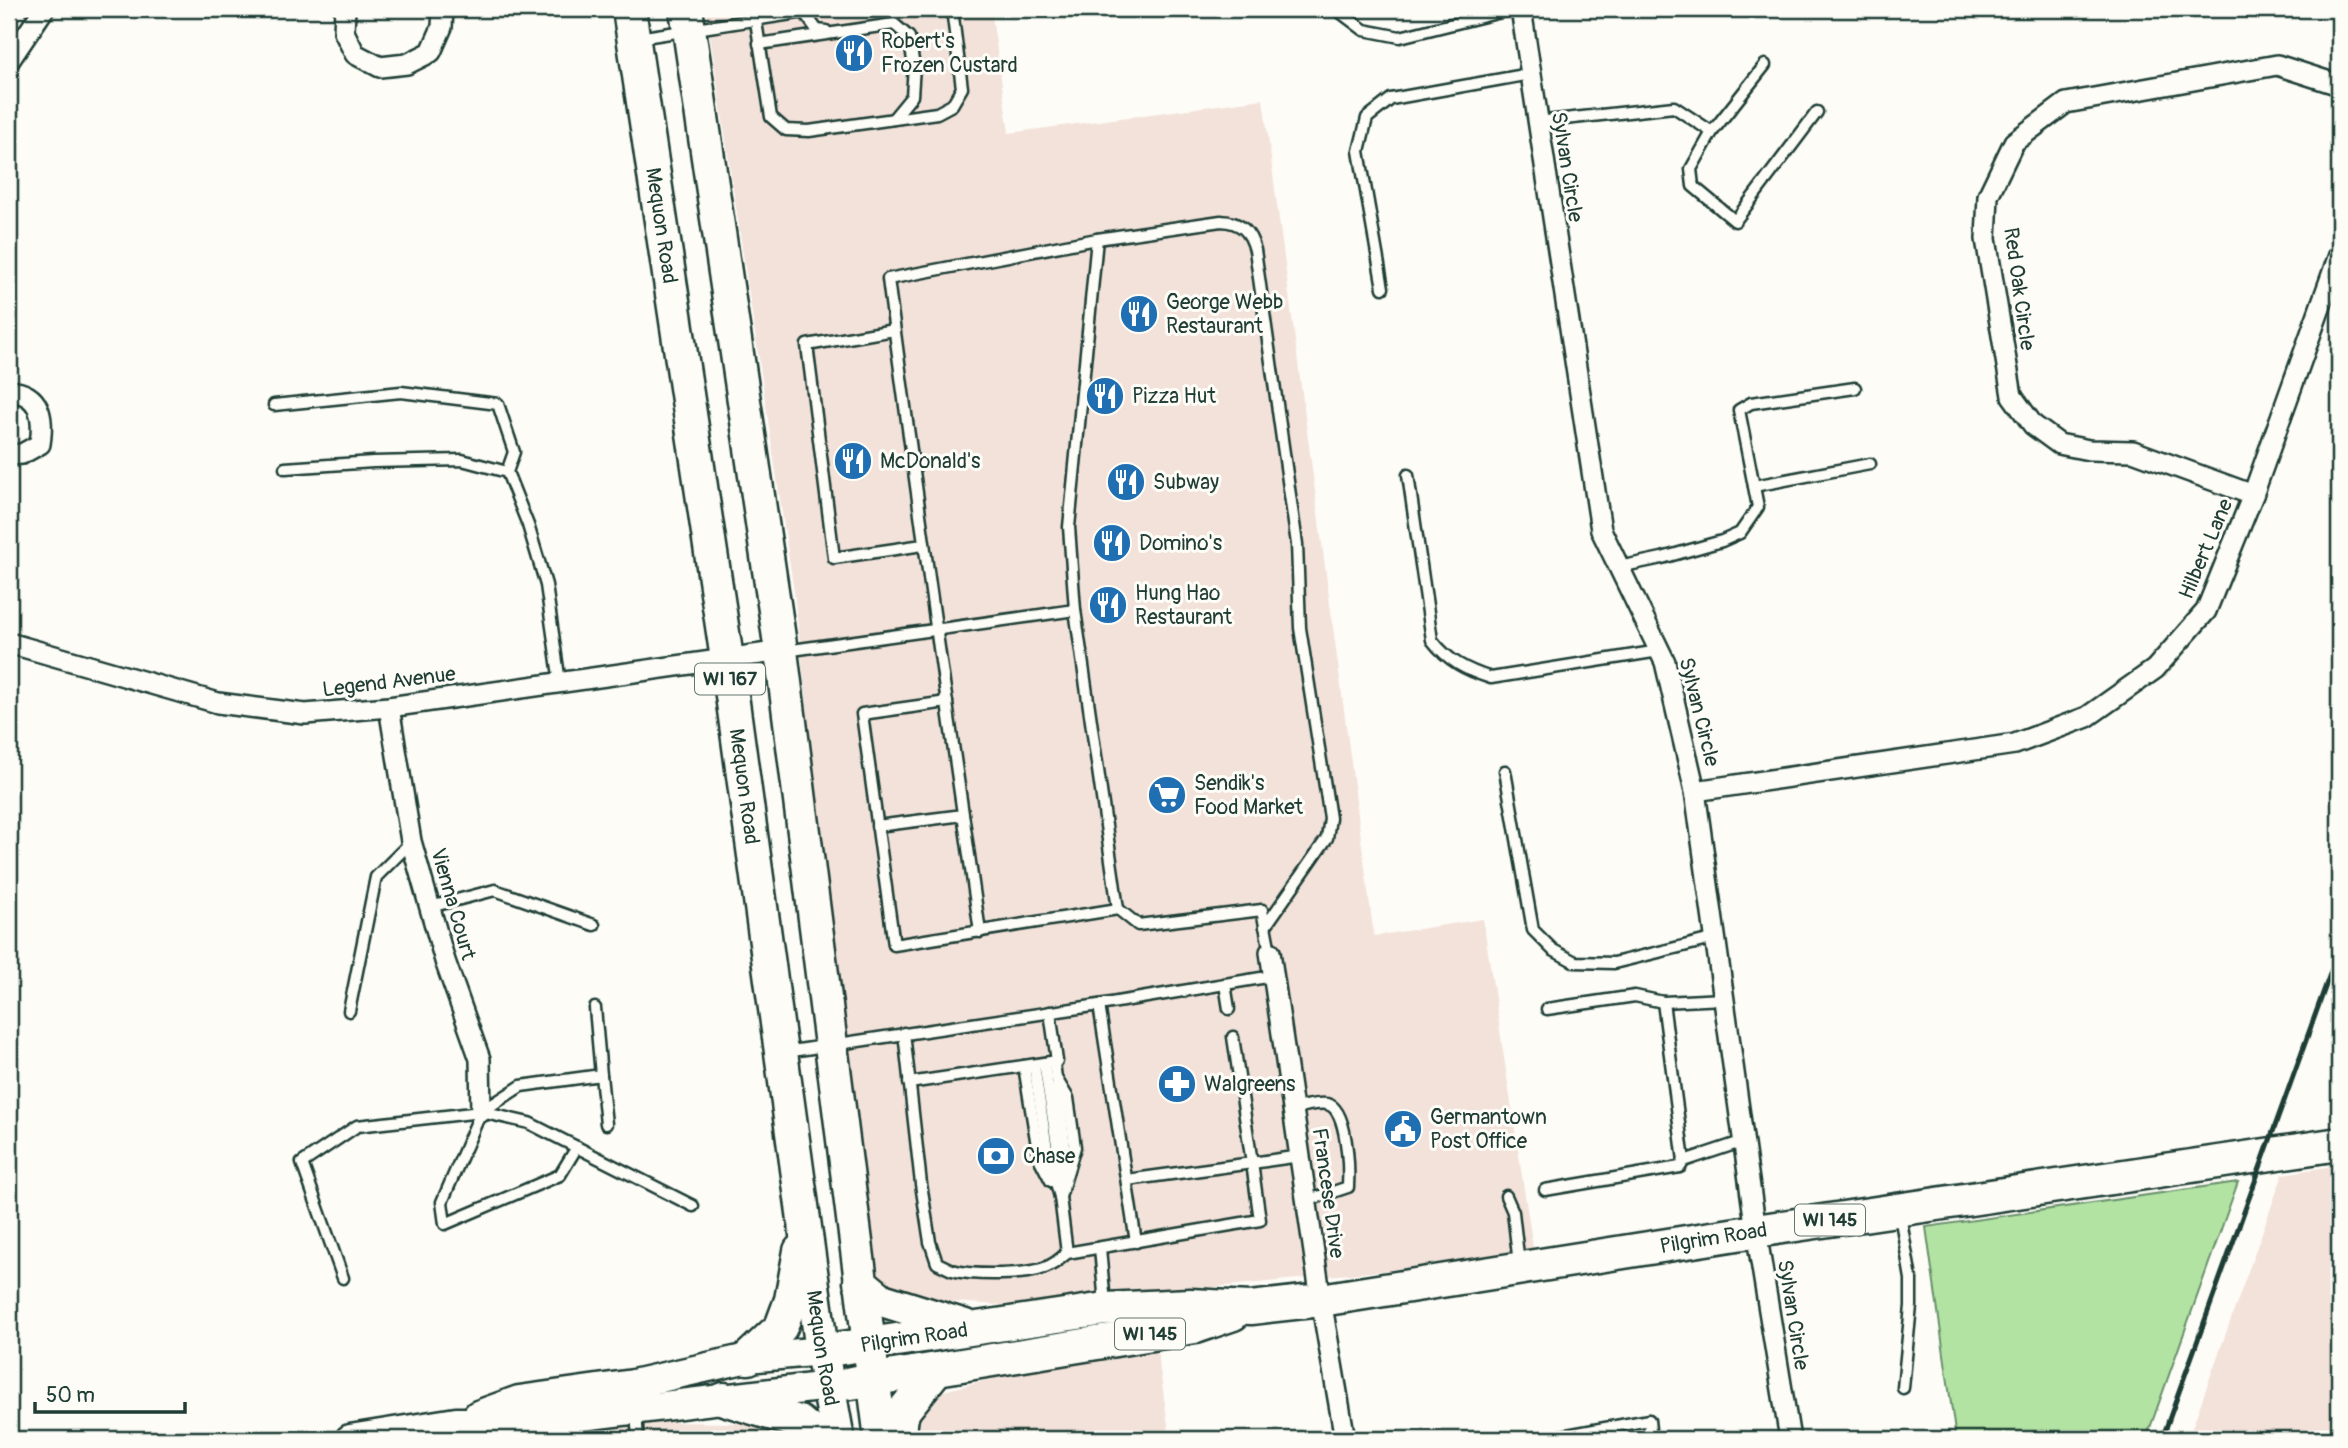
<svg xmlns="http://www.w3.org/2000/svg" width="2348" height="1448" font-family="Pangolin,sans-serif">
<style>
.built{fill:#f3e2da}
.green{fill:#b3e3a3;stroke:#69906c;stroke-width:2}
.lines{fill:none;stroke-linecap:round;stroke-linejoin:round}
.lane-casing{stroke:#1f3d34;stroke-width:15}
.street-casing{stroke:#1f3d34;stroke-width:24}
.secondary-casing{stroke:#1f3d34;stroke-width:33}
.primary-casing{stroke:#1f3d34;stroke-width:37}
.lane{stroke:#fdfcf7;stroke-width:10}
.street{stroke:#fdfcf7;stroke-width:19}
.secondary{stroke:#fdfcf7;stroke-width:28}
.primary{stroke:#fdfcf7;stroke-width:32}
.rail{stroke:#1f3d34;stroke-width:5}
.labels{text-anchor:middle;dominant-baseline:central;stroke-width:6;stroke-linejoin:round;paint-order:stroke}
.shield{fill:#fdfcf7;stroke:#62766e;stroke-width:2}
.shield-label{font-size:19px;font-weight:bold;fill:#1f3d34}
.poi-label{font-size:21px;fill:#1f3d34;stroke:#fdfcf7;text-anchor:start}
.street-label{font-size:21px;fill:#1f3d34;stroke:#fdfcf7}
</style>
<rect width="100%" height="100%" fill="#fdfcf7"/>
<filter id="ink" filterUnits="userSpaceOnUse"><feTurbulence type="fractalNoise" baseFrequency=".0143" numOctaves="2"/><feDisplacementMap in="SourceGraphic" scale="14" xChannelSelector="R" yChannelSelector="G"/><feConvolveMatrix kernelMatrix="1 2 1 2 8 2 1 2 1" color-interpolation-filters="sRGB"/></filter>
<g filter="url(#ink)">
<g class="built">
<polygon points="706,9 991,9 1009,133 1263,99 1374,936 1483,919 1533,1248 1390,1270 1073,1301 1000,1305 905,1299 881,1281 876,1260 852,1107 794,592"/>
<polygon points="2339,1165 2339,1439 2188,1439 2283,1174"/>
<polygon points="1157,1349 1170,1439 908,1439 910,1420 932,1394 1057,1362"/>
<polygon points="663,1422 739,1423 777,1427 807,1439 543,1439"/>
</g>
<polygon class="green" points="2238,1182 2146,1439 1956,1439 1926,1227"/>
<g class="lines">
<g class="lane-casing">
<g id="lane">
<polyline points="754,9 771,117 786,130 809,131 937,113 952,105 962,88 952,9"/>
<polyline points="1336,9 1364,30 1400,37 1513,9"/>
<polyline points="804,12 817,30 826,31"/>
<polyline points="638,38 824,9"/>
<polyline points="759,44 894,24 909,37 914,66 912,96 893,119"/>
<polyline points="1537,122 1674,107 1712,132 1691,169 1693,186 1735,221 1817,112"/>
<polyline points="1712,132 1765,65"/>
<path d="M1097 239 1221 221C1241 222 1250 231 1255 250L1297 544 1300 628 1330 818 1327 838 1265 927"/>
<polyline points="1383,288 1359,151 1367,118 1391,99 1530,74"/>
<polyline points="894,330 807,345 834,558 923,545"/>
<polyline points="274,405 401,392 498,404 514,452 507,472"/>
<polyline points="285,468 373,462 462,460 507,472 528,525 546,585 560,683"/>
<path d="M1408 475 1432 640C1448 661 1466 670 1491 678L1659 651"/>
<polyline points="1754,486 1870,464"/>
<polyline points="1619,567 1662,558 1722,541 1740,533 1758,507 1739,410 1751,403 1855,388"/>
<polyline points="785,651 1075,610 1118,909 894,945 862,714 947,702"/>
<polyline points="1505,771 1533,930 1553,950 1575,962 1614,963 1716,938"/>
<polyline points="877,826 963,815"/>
<polyline points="430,907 495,890 594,925"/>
<polyline points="1118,909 1138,925 1262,910 1270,952"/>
<path d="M980 932C949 714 916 497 888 279L1097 239 1069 527 1075 610"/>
<polyline points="1225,984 1229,1009"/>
<polyline points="1663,1002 1684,1161"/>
<polyline points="1099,1005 1136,1242"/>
<polyline points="1547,1009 1635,996 1663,1002 1724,999"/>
<polyline points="349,1011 376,877 411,842"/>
<path d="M904 1033 921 1184 930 1242 937 1263C942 1265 947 1268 952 1270 974 1276 1029 1276 1049 1266 1056 1263 1062 1257 1067 1253L1260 1220 1252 1163 1127 1180"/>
<polyline points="1233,1037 1252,1163 1300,1156"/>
<polyline points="785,1052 1099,1005 1273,976"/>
<polyline points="1054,1062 1056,1078 1068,1098 1075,1147 1060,1197"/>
<polyline points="1044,1063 1063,1182"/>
<polyline points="1034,1065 1048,1155 1060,1197 1067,1253"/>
<polyline points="1024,1066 1039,1158 1051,1181"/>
<polyline points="601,1075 606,1124"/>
<polyline points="909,1083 1057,1061 1050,1012"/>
<polyline points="1057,1084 1067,1163"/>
<path d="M1293 1108C1303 1107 1317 1102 1327 1104 1348 1108 1349 1170 1348 1187L1306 1201"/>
<polyline points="577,1147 560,1175 445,1224 442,1202 481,1112 521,1086 601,1075 595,1008"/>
<polyline points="1545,1190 1680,1167 1684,1161 1744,1141"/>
<polyline points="1506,1196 1513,1212 1519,1264"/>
<polyline points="1900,1215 1911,1279 1911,1306 1903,1388"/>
<polyline points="1100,1248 1105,1304"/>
<polyline points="343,1278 302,1163 357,1126 481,1112 529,1123 693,1206"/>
<polyline points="636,1412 638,1439"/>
<polyline points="1545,1439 1649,1420 1651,1439"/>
</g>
</g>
<g class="street-casing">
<g id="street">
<polyline points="345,9 344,32 355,54 380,67 407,64 431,52 442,27 443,9"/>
<polyline points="1521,9 1601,530 1665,662 1695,791 1756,1231 1790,1439"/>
<polyline points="9,61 44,9"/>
<path d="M9 391C41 393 44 418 40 444L22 454 9 455"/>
<polyline points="2253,495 2133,451 2089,450 2059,444 2033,425 2012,396 1986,239 1988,196 2014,142 2066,103 2277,65 2339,85"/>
<polyline points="9,643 218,703 305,714 389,707 781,651"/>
<polyline points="389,707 411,841 445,961 480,1059 481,1112"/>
<polyline points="1695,791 2015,744 2087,717 2155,669 2206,611 2253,495 2339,255"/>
<polyline points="1270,952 1321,1300 1345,1439"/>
</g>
</g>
<g class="secondary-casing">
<g id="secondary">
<polyline points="478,1415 519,1400 633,1384 748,1358 822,1351"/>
<polyline points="350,1439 456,1422 532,1422 828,1386"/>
</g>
</g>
<g class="primary-casing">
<g id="primary">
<path id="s1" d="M629 9 727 659 822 1351 838 1439"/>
<polyline points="686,9 781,651 881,1439"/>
<polyline points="860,1282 882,1300 965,1326"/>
<path id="s2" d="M822 1351 1105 1309 1190 1305 1251 1308 1321 1300 1756 1231 2339 1144"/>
<polyline points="748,1358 781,1327 791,1300 800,1251"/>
<polyline points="851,1383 1195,1327 1233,1314"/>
<polyline points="724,1399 799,1422 820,1439"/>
<polyline points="899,1439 902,1416 905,1409 937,1369"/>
</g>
</g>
<use href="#lane" class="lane"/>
<use href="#street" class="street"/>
<use href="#secondary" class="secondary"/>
<use href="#primary" class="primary"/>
<polyline class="rail" points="2162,1439 2339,949"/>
</g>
</g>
<defs>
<g id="restaurant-disc" transform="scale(2.0125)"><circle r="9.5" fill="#1f6fb2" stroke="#fdfcf7"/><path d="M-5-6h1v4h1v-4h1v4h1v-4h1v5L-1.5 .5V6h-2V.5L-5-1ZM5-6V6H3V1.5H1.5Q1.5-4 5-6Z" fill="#fff"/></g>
<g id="supermarket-disc" transform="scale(2.0125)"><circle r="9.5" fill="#1f6fb2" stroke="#fdfcf7"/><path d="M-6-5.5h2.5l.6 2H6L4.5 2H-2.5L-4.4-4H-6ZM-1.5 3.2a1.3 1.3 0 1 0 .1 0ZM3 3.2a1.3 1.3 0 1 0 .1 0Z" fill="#fff"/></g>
<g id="pharmacy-disc" transform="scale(2.0125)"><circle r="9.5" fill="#1f6fb2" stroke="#fdfcf7"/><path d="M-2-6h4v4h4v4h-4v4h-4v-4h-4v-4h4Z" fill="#fff"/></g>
<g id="civic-disc" transform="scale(2.0125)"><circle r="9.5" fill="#1f6fb2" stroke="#fdfcf7"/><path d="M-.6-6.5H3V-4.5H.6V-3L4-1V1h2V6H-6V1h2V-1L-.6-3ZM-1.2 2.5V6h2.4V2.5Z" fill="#fff"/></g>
<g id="bank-disc" transform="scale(2.0125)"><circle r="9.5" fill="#1f6fb2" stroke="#fdfcf7"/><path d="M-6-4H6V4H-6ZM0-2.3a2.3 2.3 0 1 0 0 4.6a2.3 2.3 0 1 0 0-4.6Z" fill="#fff"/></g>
</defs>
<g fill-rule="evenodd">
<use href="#restaurant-disc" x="854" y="53"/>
<use href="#restaurant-disc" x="1139" y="314"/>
<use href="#restaurant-disc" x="1105" y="396"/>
<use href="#restaurant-disc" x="853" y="461"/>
<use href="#restaurant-disc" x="1126" y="482"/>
<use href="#restaurant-disc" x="1112" y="543"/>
<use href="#restaurant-disc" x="1108" y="605"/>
<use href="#supermarket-disc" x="1167" y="795"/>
<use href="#pharmacy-disc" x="1177" y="1084"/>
<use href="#civic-disc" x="1403" y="1129"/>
<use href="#bank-disc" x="996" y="1156"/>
</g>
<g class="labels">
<g class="shield">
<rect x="695" y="663.5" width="70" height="31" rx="5"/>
<rect x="1795" y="1204.5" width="70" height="31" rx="5"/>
<rect x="1115" y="1318.5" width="70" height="31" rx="5"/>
</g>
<g class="shield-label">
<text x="730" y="679">WI 167</text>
<text x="1830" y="1220">WI 145</text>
<text x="1150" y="1334">WI 145</text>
</g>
<g class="poi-label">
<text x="881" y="41">Robert's<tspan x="881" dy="24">Frozen Custard</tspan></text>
<text x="1166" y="302">George Webb<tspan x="1166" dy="24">Restaurant</tspan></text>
<text x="1132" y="396">Pizza Hut</text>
<text x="880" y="461">McDonald's</text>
<text x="1153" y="482">Subway</text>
<text x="1139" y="543">Domino's</text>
<text x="1135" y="593">Hung Hao<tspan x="1135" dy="24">Restaurant</tspan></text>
<text x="1194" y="783">Sendik's<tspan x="1194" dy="24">Food Market</tspan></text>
<text x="1204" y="1084">Walgreens</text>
<text x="1430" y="1117">Germantown<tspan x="1430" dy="24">Post Office</tspan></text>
<text x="1023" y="1156">Chase</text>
</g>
<g class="street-label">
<text transform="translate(1567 167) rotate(81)">Sylvan Circle</text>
<text stroke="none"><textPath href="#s1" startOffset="219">Mequon Road</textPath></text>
<text transform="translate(2019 289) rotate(82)">Red Oak Circle</text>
<text transform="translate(2206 549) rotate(-67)">Hilbert Lane</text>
<text transform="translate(389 682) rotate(-7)">Legend Avenue</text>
<text transform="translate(1699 712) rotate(76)">Sylvan Circle</text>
<text stroke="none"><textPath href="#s1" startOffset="786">Mequon Road</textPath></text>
<text transform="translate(453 904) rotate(74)">Vienna Court</text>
<text transform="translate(1328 1193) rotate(82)">Francese Drive</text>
<text stroke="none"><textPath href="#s2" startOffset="900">Pilgrim Road</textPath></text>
<text transform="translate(1793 1315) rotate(81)">Sylvan Circle</text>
<text stroke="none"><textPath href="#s2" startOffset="93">Pilgrim Road</textPath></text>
<text stroke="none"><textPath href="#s1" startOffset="1353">Mequon Road</textPath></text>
</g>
</g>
<rect width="2348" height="1448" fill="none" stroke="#fdfcf7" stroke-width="35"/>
<rect x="18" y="18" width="2313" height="1413" fill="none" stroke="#1f3d34" stroke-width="2.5" filter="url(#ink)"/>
<path d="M35 1402v10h150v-10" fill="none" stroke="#1f3d34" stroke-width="3.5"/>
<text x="46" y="1402" font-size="21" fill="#1f3d34" stroke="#fdfcf7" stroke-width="5" paint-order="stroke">50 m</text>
</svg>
